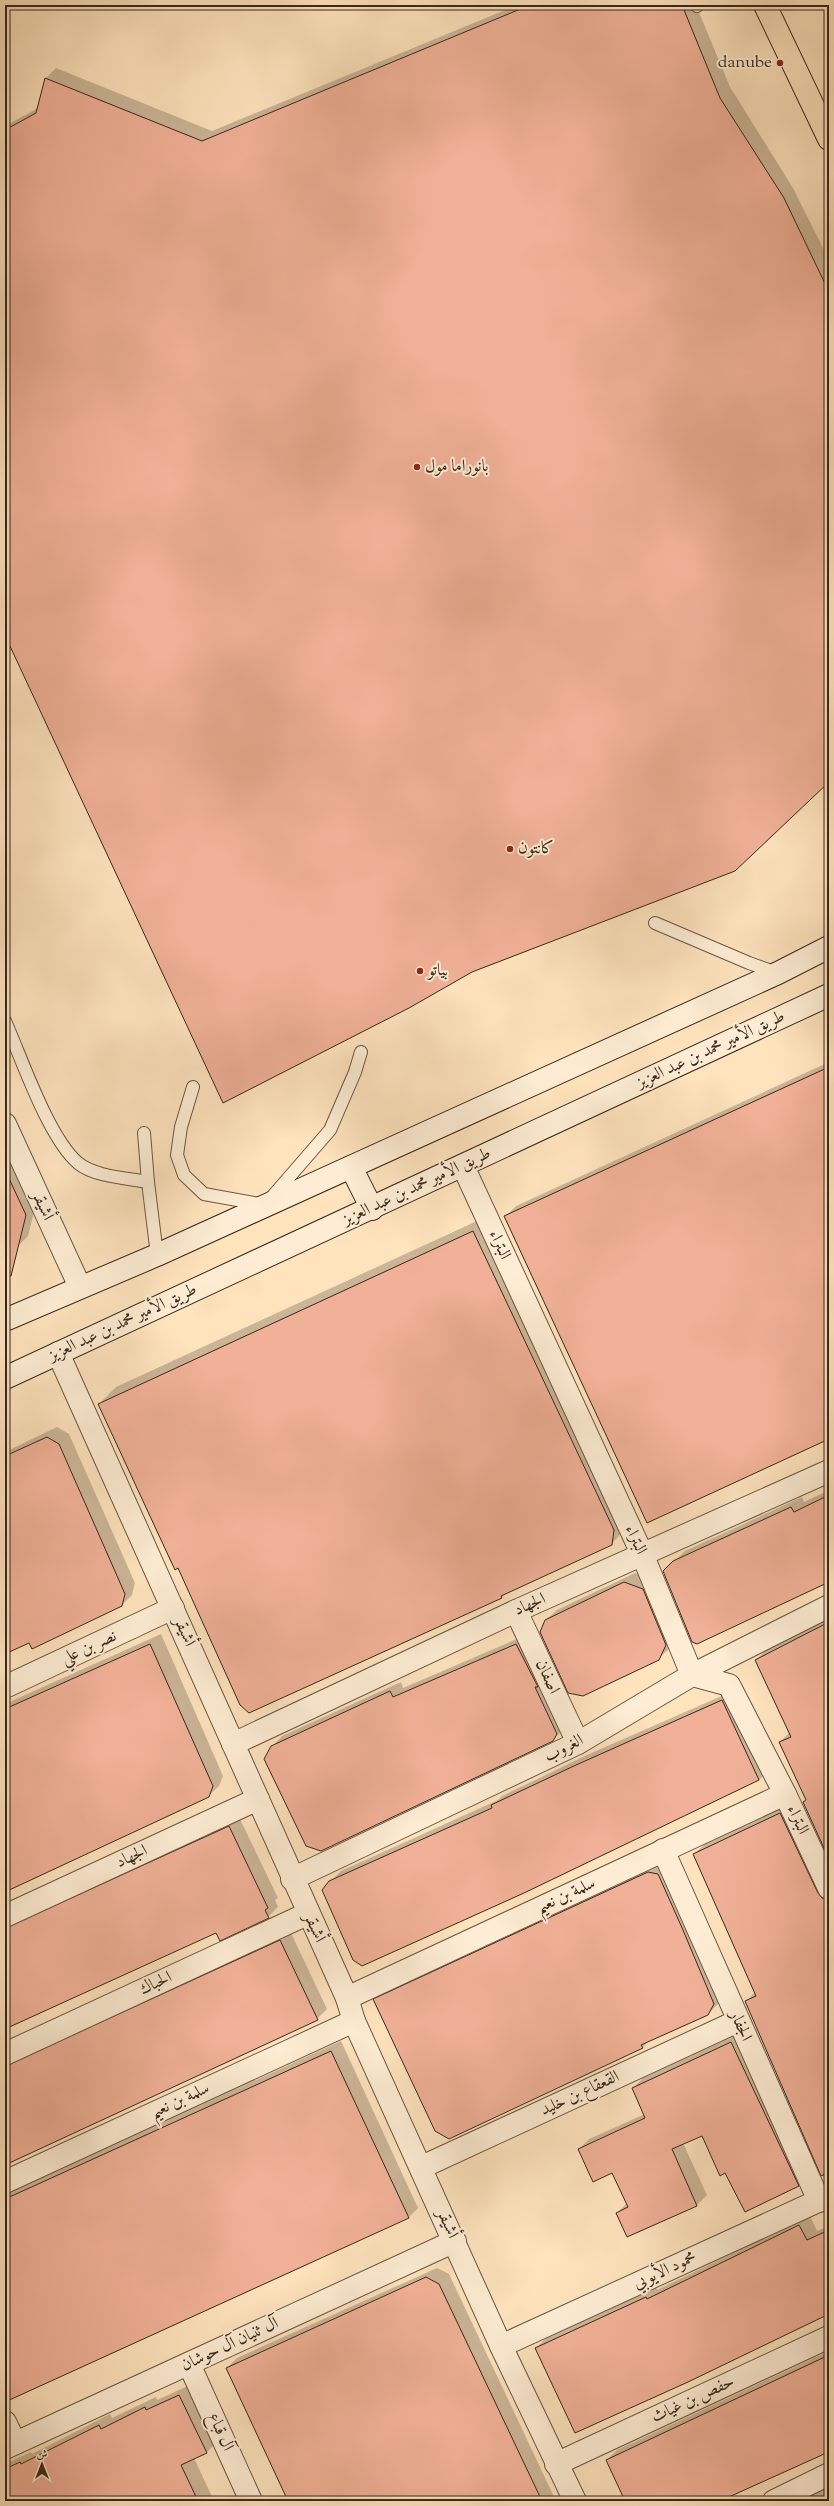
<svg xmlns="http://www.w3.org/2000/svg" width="834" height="2506" font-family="'Sorts Mill Goudy',Amiri,serif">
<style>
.shadow{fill:#0003}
.building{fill:#f1b198;stroke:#39271c}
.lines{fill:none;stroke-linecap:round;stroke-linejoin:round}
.service-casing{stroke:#6a5644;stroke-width:14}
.minor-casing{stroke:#6a5644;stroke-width:24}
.secondary-casing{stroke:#39271c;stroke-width:24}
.primary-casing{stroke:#39271c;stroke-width:24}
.service{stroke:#feedd4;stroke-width:12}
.minor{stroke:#feedd4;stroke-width:22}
.secondary{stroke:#feedd4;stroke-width:22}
.primary{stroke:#fee3bd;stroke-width:22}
.poi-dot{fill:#8f2418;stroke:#feedd4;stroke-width:1.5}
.labels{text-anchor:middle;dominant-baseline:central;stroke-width:4;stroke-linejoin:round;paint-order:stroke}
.poi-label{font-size:17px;fill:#39271c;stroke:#feedd4;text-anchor:start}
.street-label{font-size:17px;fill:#39271c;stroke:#feedd4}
</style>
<rect width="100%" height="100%" fill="#fee3bd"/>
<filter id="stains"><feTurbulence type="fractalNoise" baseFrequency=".005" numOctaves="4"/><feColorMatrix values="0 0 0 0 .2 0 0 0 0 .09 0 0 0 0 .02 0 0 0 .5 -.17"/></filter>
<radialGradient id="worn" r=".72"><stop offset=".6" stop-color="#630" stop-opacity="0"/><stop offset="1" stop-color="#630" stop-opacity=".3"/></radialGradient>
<g class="shadow">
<polygon points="517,5 696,5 730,87 793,188 829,260 829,781 5,642 5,126 38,108 46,78 56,68 212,131"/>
<polygon points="829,1062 829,1438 506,1216 516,1206"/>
<polygon points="5,1138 36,1204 28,1236 18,1246 5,1252"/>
<polygon points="490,1215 628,1527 611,1544 507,1592 502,1597 249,1711 99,1404 116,1387"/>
<polygon points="57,1427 69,1434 135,1583 132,1595 122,1605 5,1653 5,1452"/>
<polygon points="829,1490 829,1582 664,1572 685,1551 802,1497 804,1502"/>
<polygon points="635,1573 653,1579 676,1635 669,1649 658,1659 546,1620 557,1610"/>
<polygon points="829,1618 829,1856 807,1799 780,1742 790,1732 756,1660 766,1650"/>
<polygon points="161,1634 223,1776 219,1786 208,1796 5,1891 5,1704"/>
<polygon points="526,1635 563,1730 552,1740 272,1747 282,1736 401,1682 403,1688"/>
<polygon points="733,1691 769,1770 759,1780 523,1892 330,1882 341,1871 498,1800 502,1796 587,1755"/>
<polygon points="791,1803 829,1884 829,2178 825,2180 747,2001 755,1992 694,1854 705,1844"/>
<polygon points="239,1817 278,1898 275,1900 278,1907 268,1917 217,1932 5,2028 5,1924"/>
<polygon points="658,1862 724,1994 718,2004 708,2014 651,2039 642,2048 375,2000 385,1990"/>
<polygon points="290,1931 327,2009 317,2019 5,2164 5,2058"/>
<polygon points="741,2033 808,2176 798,2186 726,2172 702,2135 683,2143 707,2195 697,2205 628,2236 617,2213 627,2203 613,2172 579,2149 589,2139 645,2114 633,2088 643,2078"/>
<polygon points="341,2041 418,2208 408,2218 5,2396 5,2195"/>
<polygon points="810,2216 817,2231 829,2226 829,2313 536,2348 546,2338 656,2287 657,2290"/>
<polygon points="437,2268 449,2274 556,2501 290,2501 227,2368 237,2358"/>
<polygon points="829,2351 829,2449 718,2501 631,2501 607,2460 617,2450"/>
<polygon points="190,2385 218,2441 207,2452 194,2458 214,2501 5,2501 5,2464 31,2452 32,2454 110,2414 112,2418 156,2397 157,2400"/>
<polygon points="829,2485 829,2501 794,2501"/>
</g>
<g class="building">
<polygon points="530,5 682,5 720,98 784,198 829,292 829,782 735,871 472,972 409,1008 223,1103 9,644 5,643 5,130 36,113 45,78 202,141"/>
<polygon points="829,1067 829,1439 647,1523 504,1216"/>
<polygon points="5,1170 26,1215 11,1276 5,1276"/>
<polygon points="473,1231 614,1530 612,1545 501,1596 502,1598 249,1713 240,1705 178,1568 175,1570 98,1404"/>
<polygon points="47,1437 59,1444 125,1594 122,1606 32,1649 29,1643 5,1654 5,1456"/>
<polygon points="829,1495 829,1582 697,1644 692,1642 663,1571 673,1561 791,1507 794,1512"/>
<polygon points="624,1582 643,1589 666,1645 659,1660 583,1696 568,1693 540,1632 545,1620"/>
<polygon points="829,1622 829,1859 803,1802 806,1800 779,1742 791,1737 755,1660"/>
<polygon points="150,1644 213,1786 209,1797 5,1892 5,1709"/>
<polygon points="516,1644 538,1687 535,1687 557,1734 553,1741 321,1851 306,1846 264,1759 271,1746 390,1691 393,1697"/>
<polygon points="722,1700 759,1780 524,1893 362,1966 353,1960 322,1890 329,1881 492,1808 491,1805 576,1765"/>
<polygon points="780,1813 818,1893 822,1898 829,1900 829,2172 821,2176 745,2001 756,1996 693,1854"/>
<polygon points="229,1826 268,1908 265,1910 269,1918 220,1941 216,1933 5,2029 5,1928"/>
<polygon points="648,1872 658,1874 683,1930 714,2004 708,2015 641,2045 643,2048 449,2139 435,2131 373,1999"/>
<polygon points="280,1940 318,2020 5,2165 5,2066"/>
<polygon points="731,2042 799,2186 745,2212 725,2173 720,2176 702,2136 672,2149 697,2206 627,2237 616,2213 628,2207 612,2173 593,2182 578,2149 645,2118 632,2088"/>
<polygon points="331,2051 409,2218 5,2402 5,2199"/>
<polygon points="799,2225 807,2240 829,2230 829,2314 688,2382 575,2433 535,2348 646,2297 647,2299"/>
<polygon points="426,2277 439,2284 542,2501 288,2501 226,2368"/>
<polygon points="829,2355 829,2450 822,2455 720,2501 625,2501 606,2460"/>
<polygon points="179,2395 207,2453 181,2465 198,2501 5,2501 5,2469 20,2462 21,2464 99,2425 101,2429 145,2407 146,2410"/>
</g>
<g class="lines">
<g class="service-casing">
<g id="service">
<polyline points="697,6 697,5"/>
<polyline points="655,923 749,963 777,973"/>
<path d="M5 1021C22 1059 48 1137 78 1163 95 1177 127 1178 148 1182L157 1255"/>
<polyline points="193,1087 181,1127 177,1155 184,1175 204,1194 265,1205 330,1130 355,1072 361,1052"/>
<polyline points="144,1133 148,1182"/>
</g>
</g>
<g class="minor-casing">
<g id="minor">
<polyline points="5,1124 80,1287"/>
<polyline points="463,1166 643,1556 692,1675"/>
<polyline points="58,1353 347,1998 354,2021 501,2346 575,2501"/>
<polyline points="516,1611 578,1743"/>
<polyline points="692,1675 729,1685 785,1794 829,1888"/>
<polyline points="5,1687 173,1608"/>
<polyline points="233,1744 516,1611 829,1471"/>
<polyline points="663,1850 819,2201"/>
<polyline points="292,1879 578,1743 692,1675 829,1606"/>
<polyline points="5,1916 258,1799"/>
<polyline points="347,1998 785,1794"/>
<polyline points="5,2054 307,1914"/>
<polyline points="422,2167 738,2021"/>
<polyline points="5,2182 354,2021"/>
<polyline points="501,2346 829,2196"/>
<polyline points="189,2364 251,2501"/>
<polyline points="5,2422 15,2443"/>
<polyline points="5,2448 455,2241"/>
<polyline points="556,2464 829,2337"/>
<polyline points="774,2501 829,2474"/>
</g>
</g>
<g class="secondary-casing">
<g id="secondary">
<polyline points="351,1167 372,1209"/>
<polyline points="5,1320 157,1255 778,973 829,947"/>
<polyline points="5,1378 829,995"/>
</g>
</g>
<g class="primary-casing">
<polyline id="primary" points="765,5 829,139"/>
</g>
<use href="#service" class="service"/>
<use href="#minor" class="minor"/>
<use href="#secondary" class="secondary"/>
<use href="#primary" class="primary"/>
</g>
<g class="poi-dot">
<circle cx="780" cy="63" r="4"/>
<circle cx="417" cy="467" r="4"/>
<circle cx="510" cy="849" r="4"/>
<circle cx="420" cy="971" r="4"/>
</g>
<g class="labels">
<g class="poi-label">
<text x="772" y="63" text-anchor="end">danube</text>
<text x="425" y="467">بانوراما مول</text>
<text x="518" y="849">كانتون</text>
<text x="428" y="971">بياتو</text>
</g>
<g class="street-label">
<text transform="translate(711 1050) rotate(-25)">طريق الأمير محمد بن عبد العزيز</text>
<text transform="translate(417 1187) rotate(-25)">طريق الأمير محمد بن عبد العزيز</text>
<text transform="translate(42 1206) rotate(65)">أشيقر</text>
<text transform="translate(499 1245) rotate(65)">البتراء</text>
<text transform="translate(123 1323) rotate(-25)">طريق الأمير محمد بن عبد العزيز</text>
<text transform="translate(635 1540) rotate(65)">البتراء</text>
<text transform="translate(530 1605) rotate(-24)">الجهاد</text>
<text transform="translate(184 1632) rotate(66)">أشيقر</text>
<text transform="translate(89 1648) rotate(-25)">نصر بن علي</text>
<text transform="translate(547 1677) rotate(65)">اصفان</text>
<text transform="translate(564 1749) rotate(-27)">الغروب</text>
<text transform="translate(797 1820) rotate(65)">البتراء</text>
<text transform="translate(132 1857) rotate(-25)">الجهاد</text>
<text transform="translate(566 1896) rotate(-25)">سلمة بن نعيم</text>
<text transform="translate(314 1928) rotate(65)">أشيقر</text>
<text transform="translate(156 1984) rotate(-25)">الحباك</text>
<text transform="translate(740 2026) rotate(66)">الجفار</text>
<text transform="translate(580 2094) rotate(-25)">القعقاع بن خليد</text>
<text transform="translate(180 2101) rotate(-25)">سلمة بن نعيم</text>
<text transform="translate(447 2224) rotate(66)">أشيقر</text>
<text transform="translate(665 2271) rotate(-25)">محمود الأيوبي</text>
<text transform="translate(230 2345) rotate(-25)">آل ثنيان آل حوشان</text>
<text transform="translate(693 2400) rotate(-25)">حفص بن غياث</text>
<text transform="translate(220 2432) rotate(66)">آل قباع</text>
</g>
</g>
<rect width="834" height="2506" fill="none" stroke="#fee3bd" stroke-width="20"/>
<rect x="6" y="6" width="822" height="2494" fill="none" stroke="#39271c" stroke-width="2"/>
<rect x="10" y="10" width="814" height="2486" fill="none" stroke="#39271c"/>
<g transform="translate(42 2464)" stroke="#feedd4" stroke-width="3" paint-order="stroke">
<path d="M0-3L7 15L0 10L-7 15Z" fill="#39271c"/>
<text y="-6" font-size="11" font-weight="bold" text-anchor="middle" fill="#39271c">ش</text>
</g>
<rect width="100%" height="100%" filter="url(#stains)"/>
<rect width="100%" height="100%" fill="url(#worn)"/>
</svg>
